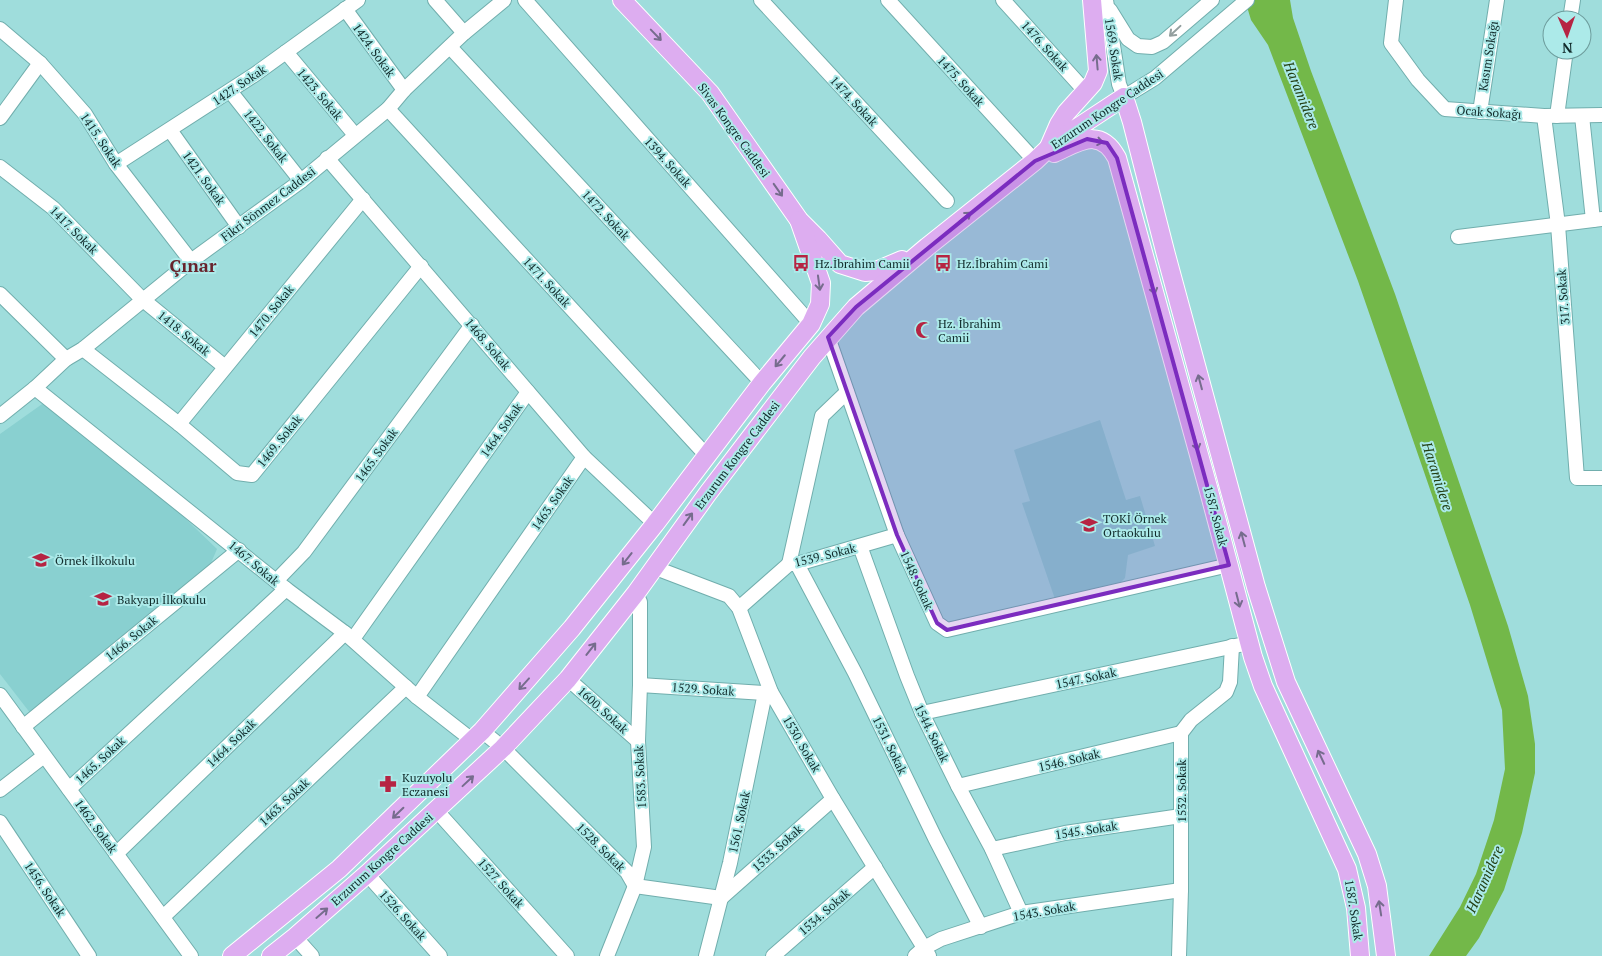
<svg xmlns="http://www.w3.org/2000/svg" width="1602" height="956" font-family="'PT Serif',serif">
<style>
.built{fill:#89d0d0}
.water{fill:#73b849}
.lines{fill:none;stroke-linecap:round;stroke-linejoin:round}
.minor-casing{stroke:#71aead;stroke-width:16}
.major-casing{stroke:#fff;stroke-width:20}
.minor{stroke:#fff;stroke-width:14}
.major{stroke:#ddadf0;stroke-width:18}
.oneway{stroke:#939f9f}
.oneway2{stroke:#766c8d}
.marked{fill:#7b2cbf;fill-opacity:0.2;stroke:#7b2cbf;stroke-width:4;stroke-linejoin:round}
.labels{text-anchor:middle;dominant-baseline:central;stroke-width:4;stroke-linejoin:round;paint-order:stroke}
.street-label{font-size:12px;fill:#102a2a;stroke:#aceae9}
.poi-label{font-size:12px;fill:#102a2a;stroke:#aceae9;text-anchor:start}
.water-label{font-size:14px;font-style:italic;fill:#223e12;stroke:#aceae9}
.district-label{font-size:18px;font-weight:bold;fill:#68232c;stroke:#aceae9}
</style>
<rect width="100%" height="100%" fill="#9fdddc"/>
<g class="built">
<polygon points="45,402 165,499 217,549 205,577 31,714 0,674 0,434"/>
<polygon points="1100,420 1126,500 1140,496 1155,546 1128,555 1125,578 1118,585 1056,602 1022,503 1030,501 1014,450"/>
</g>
<polygon class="water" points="1245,0 1290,0 1293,18 1311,71 1395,294 1508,626 1528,696 1535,744 1535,773 1522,833 1504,890 1479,938 1466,956 1429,956 1460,907 1476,874 1494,820 1505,769 1502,710 1470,605 1358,281 1268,45 1251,20"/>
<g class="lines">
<g class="minor-casing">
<g id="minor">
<polyline points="435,0 464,33"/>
<polyline points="525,0 811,324"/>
<polyline points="761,0 947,201"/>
<polyline points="888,0 1035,161"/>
<polyline points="1003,0 1086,92"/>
<polyline points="1106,0 1119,84 1124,97 1155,78 1247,0"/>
<polyline points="1396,0 1391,43 1418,80 1445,109 1544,116 1602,115"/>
<polyline points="345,9 404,90"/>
<polyline points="1110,10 1128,39 1138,46 1152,47 1163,42 1212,0"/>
<polyline points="1570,20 1573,0"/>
<polyline points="0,29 40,63 85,114 116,164 191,261"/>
<polyline points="450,47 762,383"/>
<polyline points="286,52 355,135"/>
<polyline points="230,91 301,181"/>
<polyline points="388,109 706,455"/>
<polyline points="1480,112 1497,0"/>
<polyline points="1544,116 1558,225 1577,478 1602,478"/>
<polyline points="1557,116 1566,50"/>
<polyline points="1582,116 1593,220"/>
<polyline points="0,118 40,63"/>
<polyline points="170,130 239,227"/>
<polyline points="327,158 584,457 655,524"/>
<polyline points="116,164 254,75 358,0"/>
<polyline points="0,167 53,208 142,299 225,367"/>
<polyline points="1458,237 1602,219"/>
<polyline points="0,294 66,359"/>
<polyline points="828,337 897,535 937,623 947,630 1229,565"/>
<polyline points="83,349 179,424 237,473 252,475 421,266"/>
<polyline points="35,388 286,589 345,633 417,697 472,740"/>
<polyline points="0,416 35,388 66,359 83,349 191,261 301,181 388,109 404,90 464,33 504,0"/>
<polyline points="179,424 363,199"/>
<polyline points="860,546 907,676 922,713 958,786 992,849 1021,913"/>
<polyline points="789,564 822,416 847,392"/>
<polyline points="797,564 855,673 935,838 981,927"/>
<polyline points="653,567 729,596 739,608 771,692 833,799 929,956"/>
<polyline points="276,581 304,552 472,325"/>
<polyline points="739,608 789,564 797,564 897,535"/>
<polyline points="353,639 528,392"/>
<polyline points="568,679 638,741"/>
<polyline points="640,685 765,693"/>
<polyline points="0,695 191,956"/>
<polyline points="417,697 584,457"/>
<polyline points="922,713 1249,643"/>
<polyline points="23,727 239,550"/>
<polyline points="482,731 503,748 627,872 635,886 721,898 833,799"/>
<polyline points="958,786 1181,733"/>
<polyline points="69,789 286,589"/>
<polyline points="0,790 44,756"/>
<polyline points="436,810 567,956"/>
<polyline points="0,822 89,956"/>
<polyline points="992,849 1065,833 1181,816"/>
<polyline points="116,854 345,633"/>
<polyline points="367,874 440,956"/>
<polyline points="163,917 406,687"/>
<polyline points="295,937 312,956"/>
<polyline points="607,956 635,886 644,847 638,741 640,685 640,602 636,593"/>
<polyline points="706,956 730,863 765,693 771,692"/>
<polyline points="773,956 875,867"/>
<polyline points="915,956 924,948 941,939 1021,913 1181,890"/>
<polyline points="1179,956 1181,890 1181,733 1191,720 1226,692 1230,682 1232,646"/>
</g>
</g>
<g class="major-casing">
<g id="major">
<polyline points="622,0 710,93 799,220 818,239 840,264 865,272 876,271 902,260"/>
<polyline points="1049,147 1059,124 1066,113 1093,83 1098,71 1092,0"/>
<path d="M1054 153C1079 142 1100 126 1117 158L1209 491 1253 657 1263 686 1347 869 1356 908 1360 956"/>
<polyline points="232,956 339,869 482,731 572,628 655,524 762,383 811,324 820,304 821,283 799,220"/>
<polyline points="271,956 295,937 367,874 503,748 568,679 636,593 708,493 812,357 856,307 927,247 1035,161 1054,143 1124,97 1132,122 1165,251 1256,587 1286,682 1367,854 1377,886 1386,956"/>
</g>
</g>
<use href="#minor" class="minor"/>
<use href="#major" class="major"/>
</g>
<defs><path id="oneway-shaft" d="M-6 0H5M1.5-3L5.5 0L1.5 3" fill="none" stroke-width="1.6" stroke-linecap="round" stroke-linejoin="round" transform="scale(1.25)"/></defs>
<use class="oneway" href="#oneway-shaft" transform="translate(1175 31) rotate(137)"/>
<g class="oneway2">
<use href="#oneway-shaft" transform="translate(656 35) rotate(46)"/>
<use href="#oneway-shaft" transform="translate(1097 62) rotate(-95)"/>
<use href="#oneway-shaft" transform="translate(1096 141) rotate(10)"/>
<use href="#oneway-shaft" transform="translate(778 190) rotate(55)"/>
<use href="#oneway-shaft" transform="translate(965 217) rotate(-39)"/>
<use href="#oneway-shaft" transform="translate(819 283) rotate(82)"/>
<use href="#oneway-shaft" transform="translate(1153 287) rotate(75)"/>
<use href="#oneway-shaft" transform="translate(780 361) rotate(130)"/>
<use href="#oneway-shaft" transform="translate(1200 382) rotate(-105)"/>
<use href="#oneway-shaft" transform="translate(1196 443) rotate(75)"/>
<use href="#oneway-shaft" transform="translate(688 519) rotate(-54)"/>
<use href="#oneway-shaft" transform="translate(1243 539) rotate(-105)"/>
<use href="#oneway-shaft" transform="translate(627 559) rotate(128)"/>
<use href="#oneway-shaft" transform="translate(1238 600) rotate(76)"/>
<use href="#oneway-shaft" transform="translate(591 649) rotate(-52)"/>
<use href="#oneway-shaft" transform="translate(524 684) rotate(132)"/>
<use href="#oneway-shaft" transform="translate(1321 757) rotate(-115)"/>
<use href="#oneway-shaft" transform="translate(468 781) rotate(-43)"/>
<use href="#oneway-shaft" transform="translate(398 813) rotate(136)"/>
<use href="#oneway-shaft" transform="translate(1380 908) rotate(-99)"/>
<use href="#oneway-shaft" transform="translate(322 913) rotate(-41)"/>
</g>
<path class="marked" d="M1087 139 1107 143 1117 158 1229 565 947 630 937 623 897 535 828 337 856 307 1035 161Z"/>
<defs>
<g id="bus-bare" transform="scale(1.35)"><path d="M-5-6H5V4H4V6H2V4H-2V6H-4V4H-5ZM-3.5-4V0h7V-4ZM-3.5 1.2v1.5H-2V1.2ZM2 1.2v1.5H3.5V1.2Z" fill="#b62443" stroke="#aceae9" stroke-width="2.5" paint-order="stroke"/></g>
<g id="mosque-bare" transform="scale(1.35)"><path d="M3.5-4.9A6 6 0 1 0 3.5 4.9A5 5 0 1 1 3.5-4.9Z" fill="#b62443" stroke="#aceae9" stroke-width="2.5" paint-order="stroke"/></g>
<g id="school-bare" transform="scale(1.35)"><path d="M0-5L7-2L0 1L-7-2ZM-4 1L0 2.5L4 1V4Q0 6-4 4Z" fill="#b62443" stroke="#aceae9" stroke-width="2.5" paint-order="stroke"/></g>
<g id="pharmacy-bare" transform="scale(1.35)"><path d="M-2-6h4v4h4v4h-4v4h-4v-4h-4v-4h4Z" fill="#b62443" stroke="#aceae9" stroke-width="2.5" paint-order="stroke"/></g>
</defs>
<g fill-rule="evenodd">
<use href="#bus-bare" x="801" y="263"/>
<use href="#bus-bare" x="943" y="263"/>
<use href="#mosque-bare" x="924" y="330"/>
<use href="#school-bare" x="1089" y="525"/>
<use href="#school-bare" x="41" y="560"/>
<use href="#school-bare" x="103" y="599"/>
<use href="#pharmacy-bare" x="388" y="784"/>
</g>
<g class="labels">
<g class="street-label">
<text transform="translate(1045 46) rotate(48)">1476. Sokak</text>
<text transform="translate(1114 49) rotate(81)">1569. Sokak</text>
<text transform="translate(374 50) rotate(54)">1424. Sokak</text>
<text transform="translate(1488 56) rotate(-81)">Kasım Sokağı</text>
<text transform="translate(961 81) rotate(48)">1475. Sokak</text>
<text transform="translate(239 85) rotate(-34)">1427. Sokak</text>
<text transform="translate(320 94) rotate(50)">1423. Sokak</text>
<text transform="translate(854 101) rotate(47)">1474. Sokak</text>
<text transform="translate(1107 109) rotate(-34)">Erzurum Kongre Caddesi</text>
<text transform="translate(1489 112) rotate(4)">Ocak Sokağı</text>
<text transform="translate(734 130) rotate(54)">Sivas Kongre Caddesi</text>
<text transform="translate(266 136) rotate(52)">1422. Sokak</text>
<text transform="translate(101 140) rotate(56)">1415. Sokak</text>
<text transform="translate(668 162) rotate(48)">1394. Sokak</text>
<text transform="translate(204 178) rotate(54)">1421. Sokak</text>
<text transform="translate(268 204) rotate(-37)">Fikri Sönmez Caddesi</text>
<text transform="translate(606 215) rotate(47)">1472. Sokak</text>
<text transform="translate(74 230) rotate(45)">1417. Sokak</text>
<text transform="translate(547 282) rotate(47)">1471. Sokak</text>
<text transform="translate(1563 297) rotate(-94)">317. Sokak</text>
<text transform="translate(271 311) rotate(-51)">1470. Sokak</text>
<text transform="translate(184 333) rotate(39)">1418. Sokak</text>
<text transform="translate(488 344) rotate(50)">1468. Sokak</text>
<text transform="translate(501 430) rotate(-55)">1464. Sokak</text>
<text transform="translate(279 441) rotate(-51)">1469. Sokak</text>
<text transform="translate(376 455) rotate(-54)">1465. Sokak</text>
<text transform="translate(737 455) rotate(-53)">Erzurum Kongre Caddesi</text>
<text transform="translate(552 503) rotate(-55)">1463. Sokak</text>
<text transform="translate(1216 516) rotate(75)">1587. Sokak</text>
<text transform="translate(825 555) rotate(-14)">1539. Sokak</text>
<text transform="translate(254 563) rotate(40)">1467. Sokak</text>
<text transform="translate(917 580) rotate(66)">1548. Sokak</text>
<text transform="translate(131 638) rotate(-39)">1466. Sokak</text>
<text transform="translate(1086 678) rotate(-12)">1547. Sokak</text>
<text transform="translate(703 689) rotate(4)">1529. Sokak</text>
<text transform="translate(603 710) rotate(42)">1600. Sokak</text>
<text transform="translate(932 733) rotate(64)">1544. Sokak</text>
<text transform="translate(231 743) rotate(-44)">1464. Sokak</text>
<text transform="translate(802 744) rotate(60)">1530. Sokak</text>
<text transform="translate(890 745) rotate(64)">1531. Sokak</text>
<text transform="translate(100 760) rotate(-43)">1465. Sokak</text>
<text transform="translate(1069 760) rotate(-13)">1546. Sokak</text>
<text transform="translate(640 777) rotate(-93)">1583. Sokak</text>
<text transform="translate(1181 791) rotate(-90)">1532. Sokak</text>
<text transform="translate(284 802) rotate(-43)">1463. Sokak</text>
<text transform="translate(739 822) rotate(-78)">1561. Sokak</text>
<text transform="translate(96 826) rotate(54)">1462. Sokak</text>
<text transform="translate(1086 830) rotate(-9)">1545. Sokak</text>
<text transform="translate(601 847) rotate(45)">1528. Sokak</text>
<text transform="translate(777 848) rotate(-42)">1533. Sokak</text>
<text transform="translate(382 859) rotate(-42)">Erzurum Kongre Caddesi</text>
<text transform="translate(501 883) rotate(48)">1527. Sokak</text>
<text transform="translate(45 889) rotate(56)">1456. Sokak</text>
<text transform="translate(1354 910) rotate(81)">1587. Sokak</text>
<text transform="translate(1044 911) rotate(-10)">1543. Sokak</text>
<text transform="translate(824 912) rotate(-41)">1534. Sokak</text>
<text transform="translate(403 915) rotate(48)">1526. Sokak</text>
</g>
<g class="poi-label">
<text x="815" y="263">Hz.İbrahim Camii</text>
<text x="957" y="263">Hz.İbrahim Cami</text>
<text x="938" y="323">Hz. İbrahim<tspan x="938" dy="14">Camii</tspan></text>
<text x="1103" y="518">TOKİ Örnek<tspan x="1103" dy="14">Ortaokulıu</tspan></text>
<text x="55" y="560">Örnek İlkokulu</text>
<text x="117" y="599">Bakyapı İlkokulu</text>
<text x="402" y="777">Kuzuyolu<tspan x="402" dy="14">Eczanesi</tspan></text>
</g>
<g class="water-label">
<text transform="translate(1302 95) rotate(68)">Haramidere</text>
<text transform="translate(1438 476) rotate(72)">Haramidere</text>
<text transform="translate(1484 879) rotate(-66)">Haramidere</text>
</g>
<g class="district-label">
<text x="193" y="265">Çınar</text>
</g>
</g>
<g transform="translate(1567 35) rotate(178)"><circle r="24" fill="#aceae9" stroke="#6e9d9d"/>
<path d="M0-4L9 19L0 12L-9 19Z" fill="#b62443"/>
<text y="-8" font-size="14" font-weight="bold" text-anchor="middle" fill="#102a2a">N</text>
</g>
</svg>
